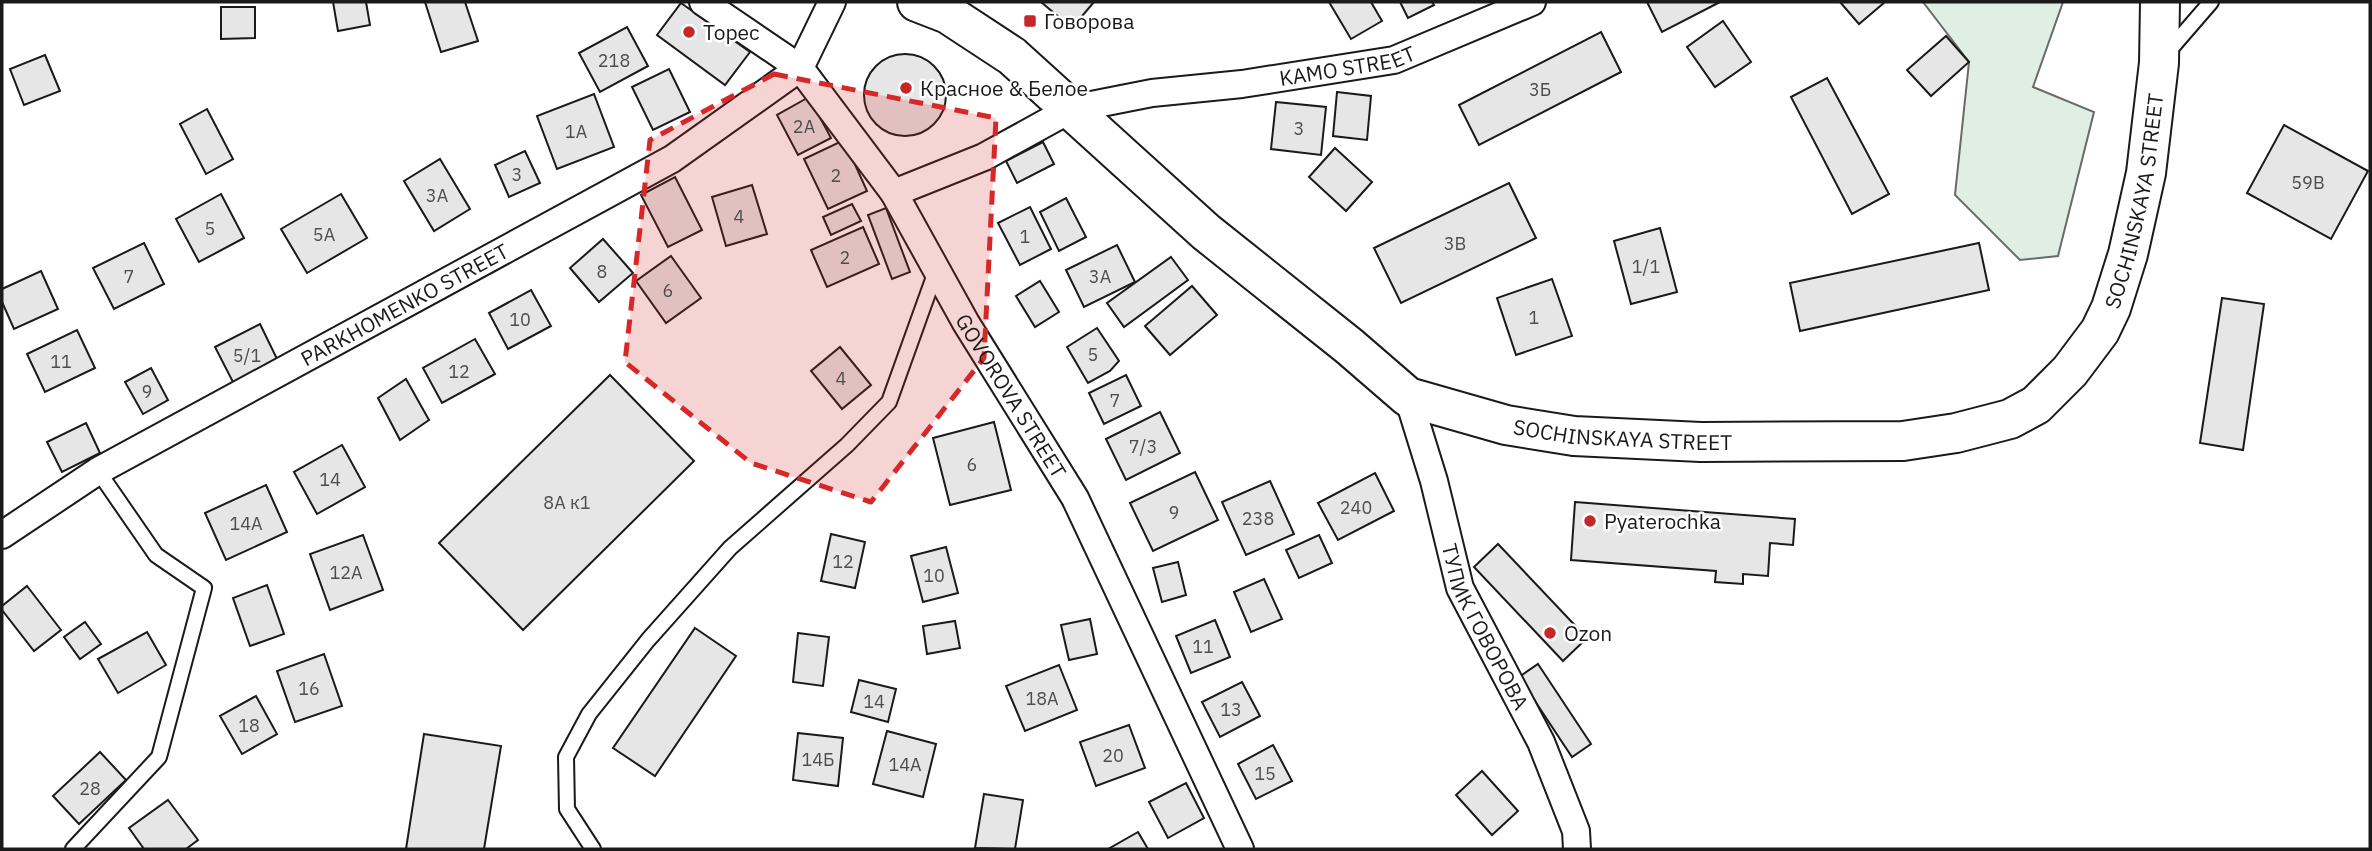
<svg xmlns="http://www.w3.org/2000/svg" width="2372" height="851" font-family="'IBM Plex Sans',sans-serif">
<style>
.green{fill:#e0efe3;stroke:#6a6a6a;stroke-width:2}
.building{fill:#e6e6e6;stroke:#1a1a1a;stroke-width:2}
.lines{fill:none;stroke-linecap:round;stroke-linejoin:round}
.lane-casing{stroke:#1a1a1a;stroke-width:18}
.street-casing{stroke:#1a1a1a;stroke-width:30}
.highway-casing{stroke:#1a1a1a;stroke-width:42}
.lane{stroke:#fff;stroke-width:14}
.street{stroke:#fff;stroke-width:26}
.highway{stroke:#fff;stroke-width:38}
.marked{fill:#d62828;fill-opacity:0.2;stroke:#d62828;stroke-width:5;stroke-dasharray:14 9;stroke-linejoin:round}
.poi-dot{fill:#c62828;stroke:#fff;stroke-width:2.5}
.labels{text-anchor:middle;dominant-baseline:central;stroke-width:5;stroke-linejoin:round;paint-order:stroke}
.number-label{font-size:18px;fill:#4d4d4d}
.poi-label{font-size:21px;fill:#1a1a1a;stroke:#fff;text-anchor:start}
.street-label{font-size:21px;fill:#1a1a1a;stroke:#fff}
</style>
<rect width="100%" height="100%" fill="#fff"/>
<polygon class="green" points="1923,2 2063,2 2033,87 2094,112 2058,256 2020,260 1955,195 1969,62"/>
<g class="building">
<polygon points="333,2 366,2 370,25 338,31"/>
<polygon points="425,2 465,2 478,41 441,52"/>
<polygon points="1041,2 1094,2 1072,28"/>
<polygon points="1329,2 1371,2 1382,21 1351,39"/>
<polygon points="1400,2 1432,2 1434,5 1408,18"/>
<polygon points="1647,2 1720,2 1662,32"/>
<polygon points="1840,2 1885,2 1859,24"/>
<polygon points="681,3 750,52 725,85 657,35"/>
<polygon points="221,7 255,7 255,38 221,39"/>
<polygon points="1723,21 1751,62 1715,87 1687,47"/>
<polygon points="627,27 648,66 600,92 579,53"/>
<polygon points="1601,32 1621,72 1479,145 1459,105"/>
<polygon points="1946,36 1969,62 1931,96 1907,70"/>
<circle cx="905" cy="95" r="41"/>
<polygon points="45,55 60,91 24,105 10,69"/>
<polygon points="669,69 690,112 653,130 632,87"/>
<polygon points="1827,78 1889,194 1852,214 1791,97"/>
<polygon points="1337,92 1371,96 1367,140 1333,136"/>
<polygon points="594,94 614,147 557,169 537,116"/>
<polygon points="809,97 831,138 798,155 777,115"/>
<polygon points="1276,102 1326,107 1321,155 1271,149"/>
<polygon points="207,109 233,159 206,174 180,124"/>
<polygon points="2284,125 2368,171 2331,239 2247,193"/>
<polygon points="844,140 867,191 828,209 804,159"/>
<polygon points="1043,142 1054,164 1017,183 1006,161"/>
<polygon points="1335,148 1372,182 1346,211 1309,177"/>
<polygon points="525,151 540,183 509,197 495,165"/>
<polygon points="440,159 470,209 434,231 404,181"/>
<polygon points="675,177 702,230 668,247 641,195"/>
<polygon points="1509,183 1536,238 1401,303 1374,248"/>
<polygon points="752,185 767,234 726,246 712,197"/>
<polygon points="221,194 244,238 199,262 176,219"/>
<polygon points="341,194 367,238 307,273 281,229"/>
<polygon points="1066,198 1086,237 1059,251 1040,212"/>
<polygon points="852,204 861,221 831,235 823,217"/>
<polygon points="1030,207 1051,249 1020,265 998,223"/>
<polygon points="886,208 910,272 892,279 868,215"/>
<polygon points="863,227 879,264 827,287 811,250"/>
<polygon points="1660,228 1677,292 1631,304 1614,241"/>
<polygon points="603,239 633,273 599,302 570,268"/>
<polygon points="144,243 164,284 114,309 93,268"/>
<polygon points="1979,243 1989,290 1800,331 1790,283"/>
<polygon points="1117,245 1135,282 1084,307 1066,270"/>
<polygon points="671,256 701,298 666,323 636,281"/>
<polygon points="1171,257 1188,280 1124,327 1107,303"/>
<polygon points="41,271 58,309 14,329 2,302 2,289"/>
<polygon points="1552,279 1572,336 1516,355 1497,298"/>
<polygon points="1040,281 1059,312 1035,327 1016,296"/>
<polygon points="1192,286 1217,315 1170,355 1145,326"/>
<polygon points="531,290 551,326 508,349 489,313"/>
<polygon points="2222,298 2264,304 2243,450 2200,443"/>
<polygon points="260,324 279,363 235,386 215,347"/>
<polygon points="1097,328 1119,361 1110,371 1088,383 1067,347"/>
<polygon points="77,330 95,368 45,392 27,354"/>
<polygon points="475,339 495,374 442,403 423,368"/>
<polygon points="840,347 871,385 842,409 811,371"/>
<polygon points="151,368 168,400 143,414 125,382"/>
<polygon points="610,375 694,461 523,630 439,543"/>
<polygon points="1126,375 1141,406 1104,424 1089,393"/>
<polygon points="406,379 429,420 400,440 378,398"/>
<polygon points="1160,412 1180,453 1126,480 1106,439"/>
<polygon points="994,422 1011,490 950,505 933,438"/>
<polygon points="86,423 100,453 62,472 47,442"/>
<polygon points="342,445 365,487 317,514 294,472"/>
<polygon points="1195,472 1218,520 1153,551 1130,503"/>
<polygon points="1375,473 1394,511 1338,540 1318,503"/>
<polygon points="1270,481 1294,534 1246,555 1222,502"/>
<polygon points="266,485 287,532 226,560 205,513"/>
<polygon points="1575,502 1795,519 1793,545 1770,543 1768,576 1743,574 1743,584 1715,582 1716,571 1571,560"/>
<polygon points="831,534 865,542 855,588 821,581"/>
<polygon points="363,535 383,590 330,610 310,554"/>
<polygon points="1319,535 1332,563 1299,578 1286,550"/>
<polygon points="1498,544 1587,638 1563,661 1474,567"/>
<polygon points="946,547 958,593 923,602 911,556"/>
<polygon points="1178,562 1186,595 1162,602 1153,568"/>
<polygon points="1264,579 1282,619 1251,632 1234,592"/>
<polygon points="267,585 284,634 250,646 233,598"/>
<polygon points="27,586 61,630 34,651 2,610 2,606"/>
<polygon points="1090,619 1097,654 1069,660 1061,625"/>
<polygon points="1215,620 1230,657 1191,673 1176,636"/>
<polygon points="955,621 960,648 927,654 923,626"/>
<polygon points="85,622 101,644 80,659 64,637"/>
<polygon points="695,628 736,656 655,776 613,748"/>
<polygon points="147,632 166,665 118,693 98,659"/>
<polygon points="798,633 829,637 823,686 793,682"/>
<polygon points="324,654 342,706 295,722 277,671"/>
<polygon points="1538,664 1591,744 1572,757 1519,677"/>
<polygon points="1059,665 1077,710 1025,731 1006,686"/>
<polygon points="859,680 896,689 888,722 851,712"/>
<polygon points="1242,682 1260,716 1220,737 1202,702"/>
<polygon points="256,696 277,734 242,754 220,716"/>
<polygon points="1129,725 1145,768 1096,786 1080,742"/>
<polygon points="887,731 936,744 923,797 873,784"/>
<polygon points="798,733 843,738 838,786 793,780"/>
<polygon points="424,734 501,746 484,849 406,849"/>
<polygon points="1273,745 1292,781 1256,799 1238,764"/>
<polygon points="100,752 126,780 79,824 53,796"/>
<polygon points="1482,771 1518,811 1492,835 1456,795"/>
<polygon points="1186,783 1204,818 1168,838 1149,802"/>
<polygon points="984,794 1023,800 1015,849 975,848"/>
<polygon points="168,800 198,840 186,849 144,849 129,828"/>
<polygon points="1138,832 1148,849 1111,849 1110,848"/>
</g>
<g class="lines">
<g class="lane-casing">
<g id="lane">
<polyline points="2166,54 2211,2"/>
<polyline points="73,849 159,757 204,588 156,555 98,471"/>
<polyline points="593,849 567,809 566,757 589,714 648,640 730,548 847,445 889,402 936,271"/>
</g>
</g>
<g class="street-casing">
<g id="street">
<path id="s1" d="M703 2 800 68 894 193 966 323 1075 498 1240 849"/>
<path id="s2" d="M894 193 984 157 1071 109 1152 93 1242 84 1394 60 1532 2"/>
<path id="s3" d="M1408 397 1434 481 1460 588 1541 742 1576 831 1577 849"/>
<path id="s4" d="M2 535 98 471 672 159 800 68 832 2"/>
</g>
</g>
<g class="highway-casing">
<g id="highway">
<path id="s5" d="M917 2 948 14 1012 56 1206 232 1349 346 1408 397 1506 425 1574 436 1701 442 1903 441 1956 433 2010 419 2036 405 2070 371 2100 331 2111 308 2128 254 2146 173 2159 63 2160 2"/>
</g>
</g>
<use href="#lane" class="lane"/>
<use href="#street" class="street"/>
<use href="#highway" class="highway"/>
</g>
<path class="marked" d="M774 74 996 118 984 358 871 502 751 463 625 362 650 140Z"/>
<g class="poi-dot">
<rect x="1023" y="14" width="14" height="14" rx="3.5"/>
<circle cx="689" cy="32" r="7"/>
<circle cx="906" cy="88" r="7"/>
<circle cx="1590" cy="521" r="7"/>
<circle cx="1550" cy="633" r="7"/>
</g>
<g class="labels">
<g class="number-label">
<text x="614" y="60">218</text>
<text x="1540" y="89">3Б</text>
<text x="804" y="126">2А</text>
<text x="1299" y="128">3</text>
<text x="576" y="131">1А</text>
<text x="517" y="174">3</text>
<text x="836" y="175">2</text>
<text x="2308" y="182">59В</text>
<text x="437" y="195">3А</text>
<text x="739" y="216">4</text>
<text x="210" y="228">5</text>
<text x="324" y="234">5А</text>
<text x="1025" y="236">1</text>
<text x="1455" y="243">3В</text>
<text x="845" y="257">2</text>
<text x="1646" y="266">1/1</text>
<text x="602" y="271">8</text>
<text x="129" y="276">7</text>
<text x="1100" y="276">3А</text>
<text x="668" y="290">6</text>
<text x="1534" y="317">1</text>
<text x="520" y="319">10</text>
<text x="1093" y="354">5</text>
<text x="247" y="355">5/1</text>
<text x="61" y="361">11</text>
<text x="459" y="371">12</text>
<text x="841" y="378">4</text>
<text x="147" y="391">9</text>
<text x="1115" y="400">7</text>
<text x="1143" y="446">7/3</text>
<text x="972" y="464">6</text>
<text x="330" y="479">14</text>
<text x="567" y="502">8А к1</text>
<text x="1356" y="507">240</text>
<text x="1174" y="512">9</text>
<text x="1258" y="518">238</text>
<text x="246" y="523">14А</text>
<text x="843" y="561">12</text>
<text x="346" y="572">12А</text>
<text x="934" y="575">10</text>
<text x="1203" y="646">11</text>
<text x="309" y="688">16</text>
<text x="1042" y="698">18А</text>
<text x="874" y="701">14</text>
<text x="1231" y="709">13</text>
<text x="249" y="725">18</text>
<text x="1113" y="755">20</text>
<text x="818" y="759">14Б</text>
<text x="905" y="764">14А</text>
<text x="1265" y="773">15</text>
<text x="90" y="788">28</text>
</g>
<g class="poi-label">
<text x="1044" y="21">Говорова</text>
<text x="703" y="32">Торес</text>
<text x="920" y="88">Красное &amp; Белое</text>
<text x="1604" y="521">Pyaterochka</text>
<text x="1564" y="633">Ozon</text>
</g>
<g class="street-label">
<text stroke="none"><textPath href="#s2" startOffset="476">KAMO STREET</textPath></text>
<text stroke="none"><textPath href="#s5" startOffset="1505">SOCHINSKAYA STREET</textPath></text>
<text stroke="none"><textPath href="#s4" startOffset="464">PARKHOMENKO STREET</textPath></text>
<text stroke="none"><textPath href="#s1" startOffset="508">GOVOROVA STREET</textPath></text>
<text stroke="none"><textPath href="#s5" startOffset="852">SOCHINSKAYA STREET</textPath></text>
<text stroke="none"><textPath href="#s3" startOffset="243">ТУПИК ГОВОРОВА</textPath></text>
</g>
</g>
<rect width="2372" height="851" fill="none" stroke="#1a1a1a" stroke-width="7"/>
</svg>
